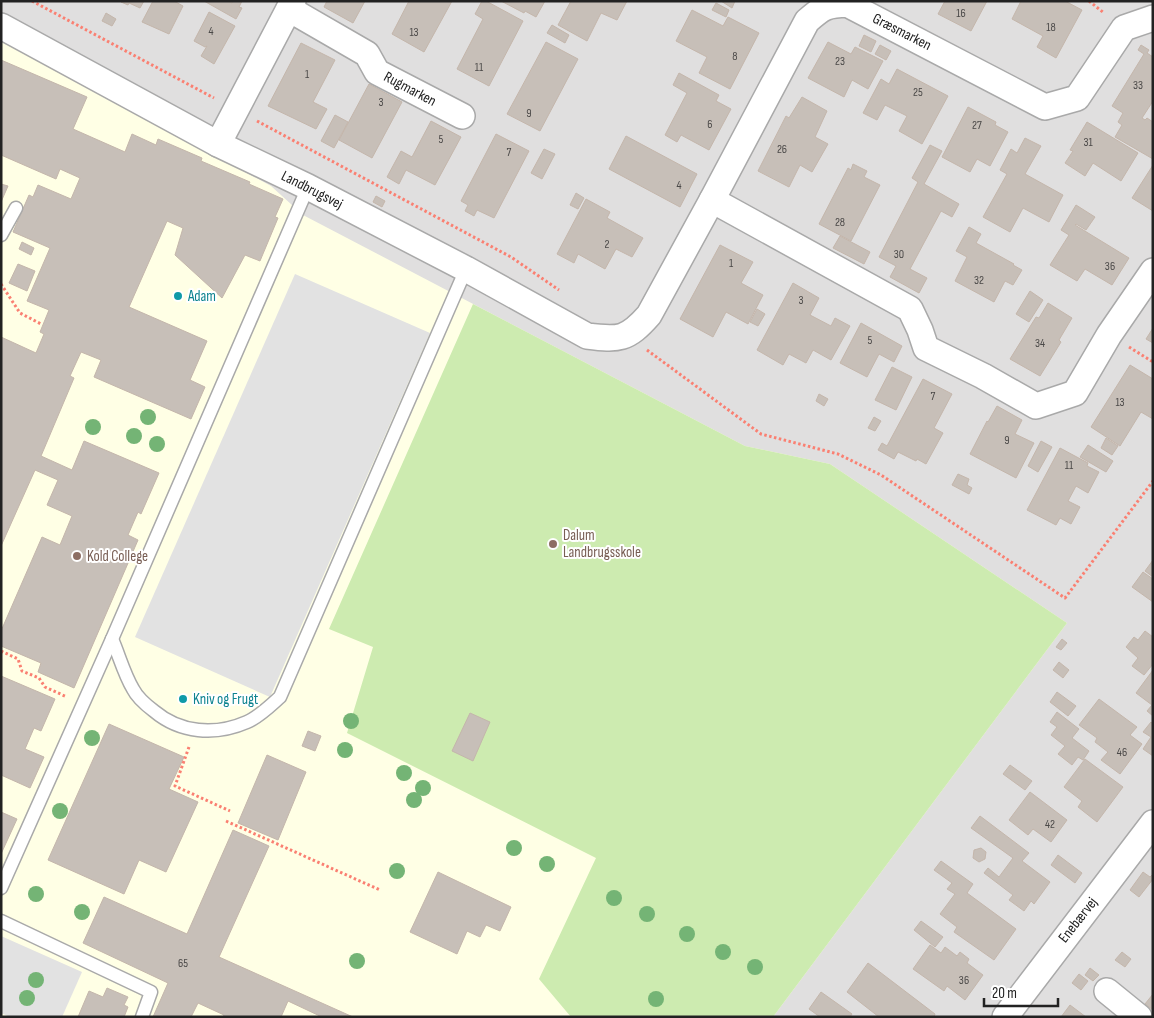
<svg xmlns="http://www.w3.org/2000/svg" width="1154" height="1018" font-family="'Sofia Sans Condensed',sans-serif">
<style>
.residential{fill:#e0dfdf}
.education{fill:#ffffe5}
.grass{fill:#cdebb0}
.parking{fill:#e2e2e2}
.building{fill:#c7bfb8;stroke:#c4b6ab}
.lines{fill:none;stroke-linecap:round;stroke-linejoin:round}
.lane-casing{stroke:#a9a9a9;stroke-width:15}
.street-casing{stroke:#a9a9a9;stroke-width:28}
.path{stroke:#fa8072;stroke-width:3;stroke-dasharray:2.5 2.5;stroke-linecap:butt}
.lane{stroke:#fff;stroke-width:12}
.street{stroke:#fff;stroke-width:25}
.tree{fill:#74b475}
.culture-dot{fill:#0f9aa8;stroke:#fff;stroke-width:2}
.education-dot{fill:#8d6e63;stroke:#fff;stroke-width:2}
.labels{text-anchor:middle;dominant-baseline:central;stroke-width:4;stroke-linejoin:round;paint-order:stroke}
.number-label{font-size:12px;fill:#4b4948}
.street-label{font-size:15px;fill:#222;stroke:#fff}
.culture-label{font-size:15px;fill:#0d838f;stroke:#fff;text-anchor:start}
.education-label{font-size:15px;fill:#785e54;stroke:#fff;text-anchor:start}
</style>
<rect width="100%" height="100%" fill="#f2efe9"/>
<rect class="residential" x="1" y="1" width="1152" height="1016"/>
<polygon class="education" points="1,40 271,186 303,215 745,446 830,464 1067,623 773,1017 1,1017"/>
<polygon class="grass" points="473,304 745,446 830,464 1067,623 773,1017 571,1017 539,979 596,858 347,733 373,647 329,629"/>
<g class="parking">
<polygon points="295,274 430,333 270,697 135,637"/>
<polygon points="1,936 82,972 62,1017 10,1017 1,1013"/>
</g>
<g class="building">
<polygon points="144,1 140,8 129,3 128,5 121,2"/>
<polygon points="153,1 174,1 183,6 169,34 142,22"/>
<polygon points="204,1 228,1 232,3 233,1 242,1 239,7 242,8 236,19"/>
<polygon points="327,1 365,1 353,23 324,7"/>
<polygon points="409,1 452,1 424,52 392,34"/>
<polygon points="482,1 486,1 523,21 489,86 457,69 483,19 475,14"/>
<polygon points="501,1 545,1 536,17 525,11 524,13"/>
<polygon points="571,1 627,1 617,20 601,13 587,41 558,25"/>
<polygon points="721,1 735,1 732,8"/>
<polygon points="945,1 987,1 971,31 938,14"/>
<polygon points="1021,1 1065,1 1082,10 1056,58 1037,47 1043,36 1012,19"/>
<polygon points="716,3 729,10 726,17 712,10"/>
<polygon points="692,10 723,26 728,17 759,33 730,89 699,73 707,57 676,41"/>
<polygon points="209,12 235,26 214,64 201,56 207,46 205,47 194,41"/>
<polygon points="106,13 116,19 112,26 102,21"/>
<polygon points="552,25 569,35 565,43 547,33"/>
<polygon points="864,35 876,41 871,52 859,46"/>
<polygon points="546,42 578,59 540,131 507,114"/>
<polygon points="828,42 851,54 855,47 883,61 868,89 852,80 844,97 808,78"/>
<polygon points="301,43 335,60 313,102 327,109 316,129 268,106"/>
<polygon points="880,45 891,51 886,60 875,54"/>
<polygon points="1141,45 1149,50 1147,53 1153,57 1153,101 1142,118 1145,120 1147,118 1153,122 1153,159 1115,137 1122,125 1118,122 1123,113 1112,106 1144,54 1138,50"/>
<polygon points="1,60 87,97 73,129 125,152 132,134 156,145 158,139 202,158 201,161 250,182 249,184 283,199 275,217 278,218 260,261 245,255 222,298 175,255 183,228 167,221 129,307 207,341 190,380 205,387 191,419 94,377 101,360 81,352 70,376 74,378 41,456 72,470 84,441 159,473 141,514 138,512 128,535 138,540 74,688 38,672 41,663 1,646 1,631 42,537 60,545 72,516 47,505 58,480 35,470 1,546 1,337 36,353 44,334 40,332 49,310 27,301 50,248 13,232 29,195 33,197 38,185 71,199 80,178 60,169 56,179 1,155"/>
<polygon points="897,69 948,96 922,144 899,131 907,116 885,105 877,120 863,113 881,79 889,84"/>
<polygon points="679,73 719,95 716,101 731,109 709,150 681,135 677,142 665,135 687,93 673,85"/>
<polygon points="369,84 402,102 372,158 339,140"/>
<polygon points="802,97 827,111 815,137 828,144 812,172 800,165 789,187 758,171 786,116 789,118"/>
<polygon points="968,107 996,122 995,125 1008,132 990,166 977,159 970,172 942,157"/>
<polygon points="335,115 348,122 334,148 321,141"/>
<polygon points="431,121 461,137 435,185 406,170 399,184 387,177 401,151 412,157"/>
<polygon points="1087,122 1138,153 1121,181 1093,163 1085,176 1065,163 1073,151 1070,150"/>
<polygon points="496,134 529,151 494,218 477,210 474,216 465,211 468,205 461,201"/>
<polygon points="626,136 697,174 680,207 609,169"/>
<polygon points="1025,138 1041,146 1025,174 1063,195 1049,222 1023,208 1010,232 983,217 1007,174 1000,170 1011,149 1017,153"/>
<polygon points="930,145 942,151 924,184 959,204 952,217 941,211 910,269 927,278 919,293 890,277 896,266 879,257 918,182 912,178"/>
<polygon points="544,149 555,154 542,179 531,173"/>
<polygon points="853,164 867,171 864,177 880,185 851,241 819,224 848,168 851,170"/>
<polygon points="1153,165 1153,211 1132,198"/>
<polygon points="1,184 8,186 1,202"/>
<polygon points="576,193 584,198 578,209 570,205"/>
<polygon points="376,196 385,201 382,207 373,202"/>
<polygon points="586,199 610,212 607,218 643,238 632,257 616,249 605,269 578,254 574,263 557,254"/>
<polygon points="1076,205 1095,217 1086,230 1076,224 1075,225 1129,258 1112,285 1085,269 1077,281 1050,265 1069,235 1061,230"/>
<polygon points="969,227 981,234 976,243 1014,264 1013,265 1022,270 1013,285 1005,281 994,302 955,281 967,257 956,251"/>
<polygon points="840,236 870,252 864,264 833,248"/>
<polygon points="22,242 34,248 31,255 19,249"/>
<polygon points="720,245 753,262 741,283 763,295 748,324 726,312 713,337 680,319"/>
<polygon points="18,264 35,271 27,291 9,283"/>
<polygon points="793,283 819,298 810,315 831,326 835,318 850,326 831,360 813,350 806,363 789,354 783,365 757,350"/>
<polygon points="1030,291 1043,300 1029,322 1016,314"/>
<polygon points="1048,303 1072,318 1059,340 1061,342 1040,376 1010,359 1036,317 1039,318"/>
<polygon points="757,309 765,314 758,326 750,322"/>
<polygon points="861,323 902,346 894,362 879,354 867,377 840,363"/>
<polygon points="1153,328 1153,343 1146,339"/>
<polygon points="1130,365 1153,379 1153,419 1141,412 1120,446 1091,427"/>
<polygon points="892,367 912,377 896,410 875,400"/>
<polygon points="923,379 952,394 934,428 943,433 926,464 917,459 916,461 898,452 894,459 878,450 882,443 887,446"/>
<polygon points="819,394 828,399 824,406 816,401"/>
<polygon points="997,406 1022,420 1015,434 1034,443 1016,478 970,454 987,421 988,422"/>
<polygon points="874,417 881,421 875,431 868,428"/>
<polygon points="1106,438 1118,446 1112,455 1101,448"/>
<polygon points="1041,441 1052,447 1038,472 1028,466"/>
<polygon points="1088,445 1113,461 1106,472 1080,457"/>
<polygon points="1060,448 1088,463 1087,466 1099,472 1088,493 1076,486 1068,501 1080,507 1071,524 1060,518 1056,525 1027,510"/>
<polygon points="958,474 969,479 967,485 972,488 969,494 952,485"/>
<polygon points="1153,560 1153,577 1145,571"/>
<polygon points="1143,572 1153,579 1153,602 1132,587"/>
<polygon points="1145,631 1153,637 1153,664 1144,675 1132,666 1138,658 1126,647 1134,637 1138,640"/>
<polygon points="1062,639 1067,643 1061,650 1056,647"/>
<polygon points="1059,662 1069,670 1063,678 1053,670"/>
<polygon points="1153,670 1153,716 1147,711 1152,705 1136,693"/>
<polygon points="1,676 55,699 41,731 34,728 25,749 44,757 30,788 1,775"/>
<polygon points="1057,692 1076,706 1068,716 1050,702"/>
<polygon points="1099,699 1137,727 1130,735 1142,744 1120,774 1101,760 1108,752 1095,742 1097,738 1079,725"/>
<polygon points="1057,712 1079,729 1072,738 1089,751 1083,760 1078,757 1072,765 1058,754 1065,746 1051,735 1057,727 1050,722"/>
<polygon points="470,713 490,722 473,761 452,751"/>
<polygon points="1151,722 1153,724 1153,756 1143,749 1151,737 1143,732"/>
<polygon points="109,724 184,757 169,789 198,802 166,872 139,860 124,894 48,860"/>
<polygon points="308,731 321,736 315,751 302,746"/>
<polygon points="267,755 306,772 278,840 238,823"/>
<polygon points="1085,759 1123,787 1097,822 1078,807 1082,801 1064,787"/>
<polygon points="1010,765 1032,781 1025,790 1003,774"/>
<polygon points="1030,792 1067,820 1051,842 1033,829 1028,835 1009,820"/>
<polygon points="1,812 17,819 1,854"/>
<polygon points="980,816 1029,853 1022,861 1050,882 1034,904 1031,901 1024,911 1009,900 1013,895 984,873 988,868 999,877 1013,858 971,828"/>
<polygon points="233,830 269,846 219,957 353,1017 322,1017 288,1001 281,1017 223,1017 224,1015 198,1003 191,1017 153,1017 168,983 83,943 104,897 187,934"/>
<polygon points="981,848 986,852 985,859 979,862 973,858 974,850"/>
<polygon points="1058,855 1082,873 1075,883 1051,865"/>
<polygon points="941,861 973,884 967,893 1016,929 994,960 954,932 957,927 940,914 955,894 947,889 952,883 934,870"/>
<polygon points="438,872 511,907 500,931 486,925 480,937 467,931 457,954 410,932"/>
<polygon points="1143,872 1150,877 1153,874 1153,879 1139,897 1130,890"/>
<polygon points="921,921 943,937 935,947 914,930"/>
<polygon points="930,945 941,953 945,947 957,956 960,952 969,959 967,963 983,975 965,1000 947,986 944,991 913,969"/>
<polygon points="1122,952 1131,959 1125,967 1115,960"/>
<polygon points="868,963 935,1014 934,1017 879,1017 847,992"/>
<polygon points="1090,968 1099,975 1093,981 1085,975"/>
<polygon points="1079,974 1088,981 1081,990 1072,983"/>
<polygon points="107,988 128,997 124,1005 128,1007 124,1017 78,1017 89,991 103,997"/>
<polygon points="821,992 852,1014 850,1017 820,1017 809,1009"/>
<polygon points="1153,994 1153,1010 1145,1004"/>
<polygon points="1070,1005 1086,1017 1061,1017"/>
</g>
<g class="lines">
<g class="lane-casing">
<g id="lane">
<polyline points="1,235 16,208"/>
<path d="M112 639C119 655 124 674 133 689 137 697 146 705 154 711 180 733 215 736 247 722 259 717 270 706 280 697L466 269"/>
<polyline points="1,888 112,639 308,187"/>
<polyline points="1,921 151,992 142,1017"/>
</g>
</g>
<g class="street-casing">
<g id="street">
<polyline points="289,9 367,54 377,72 462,116"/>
<path d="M1 26 218 144 308 187 466 269 587 336C619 340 627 340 649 315L712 200 807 21C823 7 826 5 847 4L1045 107 1077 98 1124 28 1153 18"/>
<polyline points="218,144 293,1"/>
<polyline points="712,200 910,309 920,330 926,348 983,376 1036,406 1075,393 1109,335 1153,271"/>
<polyline points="1107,991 1139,1017"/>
<polyline points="1005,1017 1153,823"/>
</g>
</g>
<g class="path">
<polyline points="32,1 214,98"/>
<polyline points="1089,1 1104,13"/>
<polyline points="257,121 511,257 559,290"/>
<polyline points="1,284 20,313 41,324"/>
<polyline points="1129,347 1153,362"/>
<polyline points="647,350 761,434 838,454 881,475 1065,598 1153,481"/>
<polyline points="1,651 18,659 22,671 39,678 45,687 67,697"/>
<polyline points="189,747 175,786 230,811"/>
<polyline points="226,821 380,890"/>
</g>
<use href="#lane" class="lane"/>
<use href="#street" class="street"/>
</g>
<g class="tree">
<circle cx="148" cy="417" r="8"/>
<circle cx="93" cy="427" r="8"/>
<circle cx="134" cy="436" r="8"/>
<circle cx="157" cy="444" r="8"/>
<circle cx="351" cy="721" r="8"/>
<circle cx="92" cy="738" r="8"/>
<circle cx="345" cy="750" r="8"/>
<circle cx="404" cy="773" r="8"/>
<circle cx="423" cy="788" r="8"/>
<circle cx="414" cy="800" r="8"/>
<circle cx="60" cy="811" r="8"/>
<circle cx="514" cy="848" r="8"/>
<circle cx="547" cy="864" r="8"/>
<circle cx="397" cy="871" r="8"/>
<circle cx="36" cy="894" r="8"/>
<circle cx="614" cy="898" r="8"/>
<circle cx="82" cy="912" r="8"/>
<circle cx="647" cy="914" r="8"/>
<circle cx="687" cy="934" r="8"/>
<circle cx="723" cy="952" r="8"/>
<circle cx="357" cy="961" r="8"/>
<circle cx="755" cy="967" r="8"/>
<circle cx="36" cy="980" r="8"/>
<circle cx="27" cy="998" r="8"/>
<circle cx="656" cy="999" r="8"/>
</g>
<g class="culture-dot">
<circle cx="178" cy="296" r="5"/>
<circle cx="183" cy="699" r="5"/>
</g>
<g class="education-dot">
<circle cx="553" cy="544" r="5"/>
<circle cx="77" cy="556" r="5"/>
</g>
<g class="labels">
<g class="number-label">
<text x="961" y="13">16</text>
<text x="1051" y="27">18</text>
<text x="211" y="31">4</text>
<text x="414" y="32">13</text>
<text x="735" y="56">8</text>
<text x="840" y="61">23</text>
<text x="479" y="67">11</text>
<text x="307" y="74">1</text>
<text x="1138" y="85">33</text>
<text x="918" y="92">25</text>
<text x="381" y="102">3</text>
<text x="529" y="113">9</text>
<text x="710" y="124">6</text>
<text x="977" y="125">27</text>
<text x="441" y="139">5</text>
<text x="1088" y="142">31</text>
<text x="782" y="149">26</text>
<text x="509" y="152">7</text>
<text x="679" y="185">4</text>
<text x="840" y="222">28</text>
<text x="607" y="244">2</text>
<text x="899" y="254">30</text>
<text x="731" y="263">1</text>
<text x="1110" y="266">36</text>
<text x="979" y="280">32</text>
<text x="801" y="300">3</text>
<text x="870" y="340">5</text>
<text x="1040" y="343">34</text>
<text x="933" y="396">7</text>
<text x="1120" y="402">13</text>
<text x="1007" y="440">9</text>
<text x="1069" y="465">11</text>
<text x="1122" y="752">46</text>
<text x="1050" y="824">42</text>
<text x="183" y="963">65</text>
<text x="964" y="980">36</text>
</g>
<g class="street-label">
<text transform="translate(902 32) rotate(27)">Græsmarken</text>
<text transform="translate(410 89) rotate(28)">Rugmarken</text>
<text transform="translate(312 190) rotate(27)">Landbrugsvej</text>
<text transform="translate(1078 920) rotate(-52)">Enebærvej</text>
</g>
<g class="culture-label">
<text x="188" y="296">Adam</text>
<text x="193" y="699">Kniv og Frugt</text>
</g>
<g class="education-label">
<text x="563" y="535">Dalum<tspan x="563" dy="17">Landbrugsskole</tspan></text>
<text x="87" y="556">Kold College</text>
</g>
</g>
<rect width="1154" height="1018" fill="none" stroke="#222222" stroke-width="5"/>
<path d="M984 998v8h74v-8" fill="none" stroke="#222222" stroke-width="2.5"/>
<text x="992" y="998" font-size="15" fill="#222222" stroke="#ffffff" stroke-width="4" paint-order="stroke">20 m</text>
</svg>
